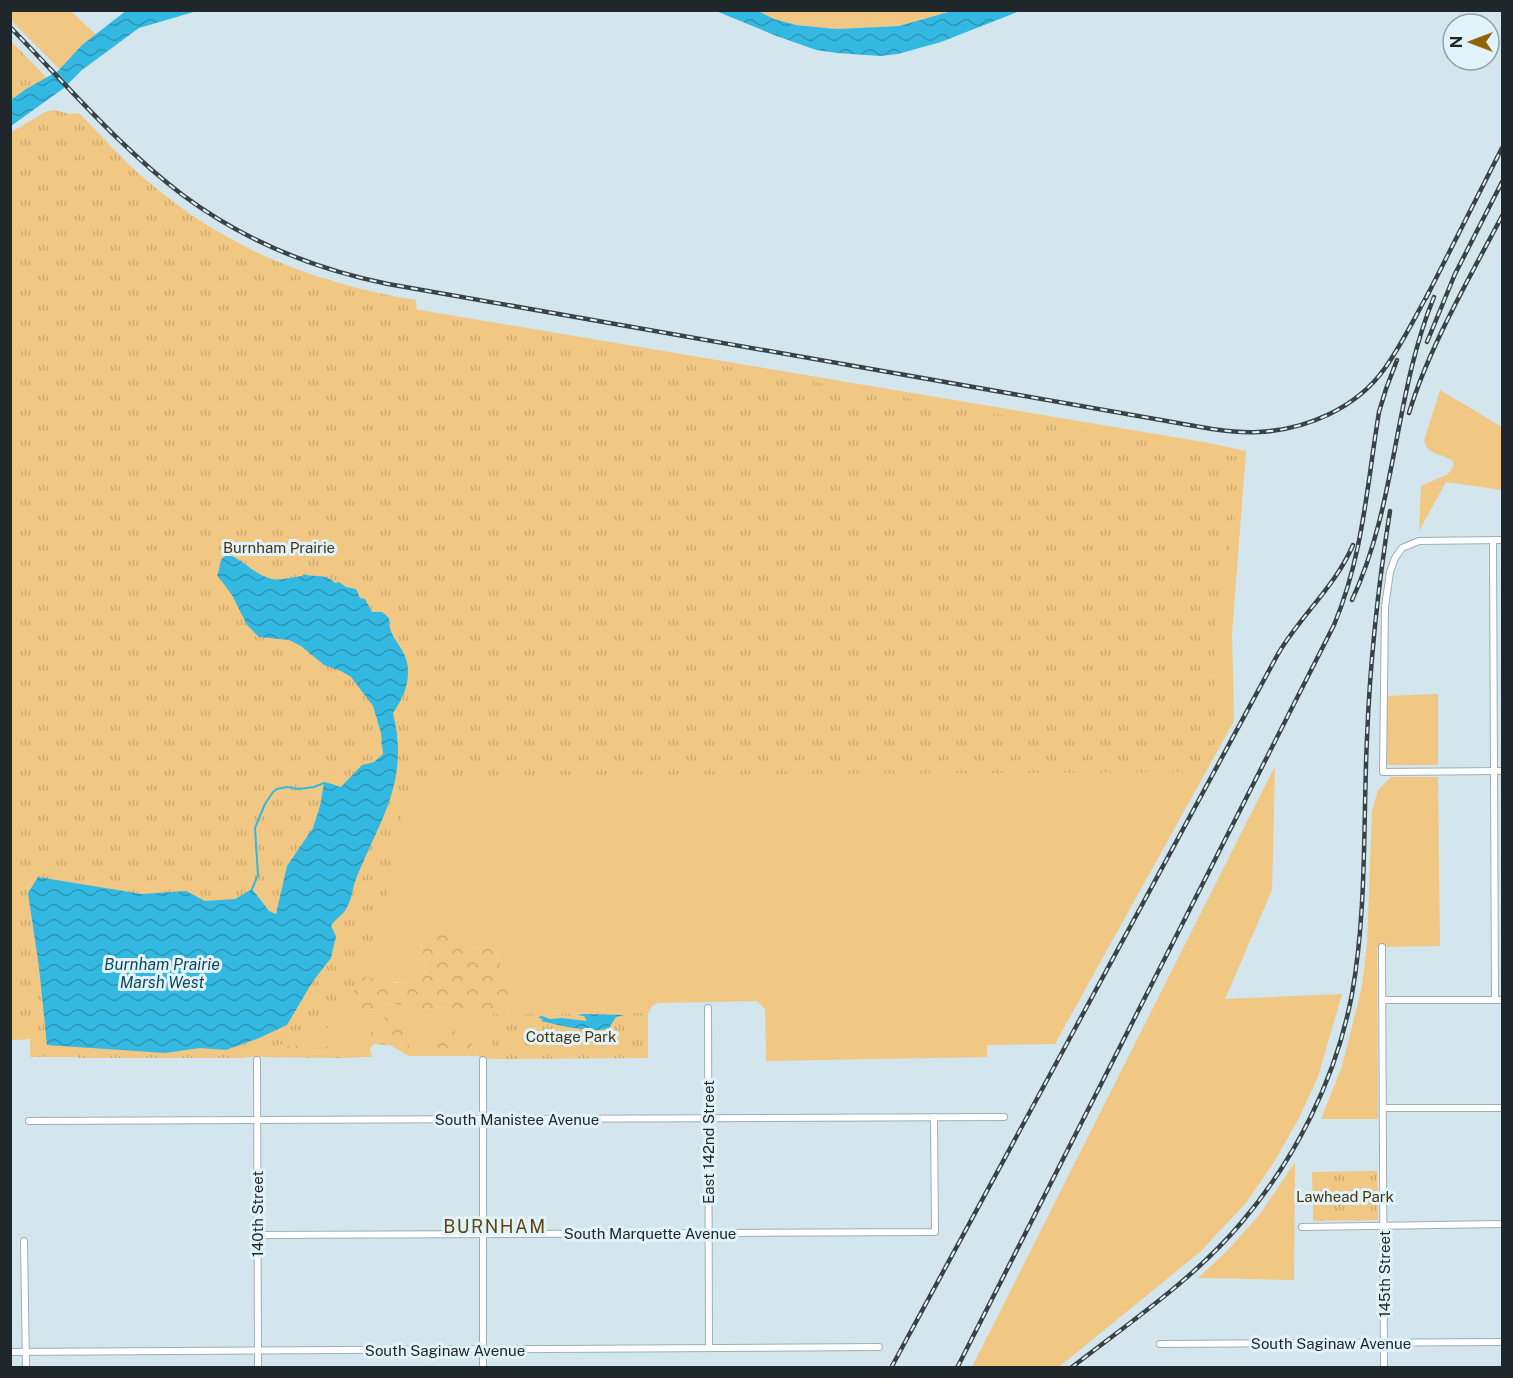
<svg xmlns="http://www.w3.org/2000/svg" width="1513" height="1378" font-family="'Public Sans',sans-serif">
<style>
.grass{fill:#f1c784}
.forest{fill:url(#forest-crowns)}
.park{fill:url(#park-tufts)}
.water{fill:url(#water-waves)}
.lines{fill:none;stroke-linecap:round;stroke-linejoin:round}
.stream{stroke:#33b9e1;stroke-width:2}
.minor-casing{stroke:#9dafb6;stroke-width:8}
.minor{stroke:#fff;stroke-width:6}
.rail-casing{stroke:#394245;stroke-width:4.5}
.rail{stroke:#e0f3fa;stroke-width:2;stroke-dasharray:7;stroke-linecap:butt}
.labels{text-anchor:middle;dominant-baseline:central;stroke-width:6;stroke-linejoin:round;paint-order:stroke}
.park-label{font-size:15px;fill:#49340d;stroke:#e0f3fa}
.street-label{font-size:15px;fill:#20272a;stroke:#e0f3fa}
.water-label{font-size:16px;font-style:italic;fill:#104757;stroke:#e0f3fa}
.quarter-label{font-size:18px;letter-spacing:1.5px;fill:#62440a;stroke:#e0f3fa}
</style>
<defs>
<pattern id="forest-crowns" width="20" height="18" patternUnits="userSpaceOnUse" patternTransform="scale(1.5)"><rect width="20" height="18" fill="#f1c784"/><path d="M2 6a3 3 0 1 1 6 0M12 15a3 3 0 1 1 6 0" fill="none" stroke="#ceab72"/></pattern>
<pattern id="park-tufts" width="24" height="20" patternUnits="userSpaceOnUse" patternTransform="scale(1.5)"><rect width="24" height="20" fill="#f1c784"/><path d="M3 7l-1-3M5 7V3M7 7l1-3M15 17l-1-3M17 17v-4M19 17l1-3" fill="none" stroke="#ceab72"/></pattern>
<pattern id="water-waves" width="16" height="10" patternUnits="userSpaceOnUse" patternTransform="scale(1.5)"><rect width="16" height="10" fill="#33b9e1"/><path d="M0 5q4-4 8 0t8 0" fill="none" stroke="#2b96b7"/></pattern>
</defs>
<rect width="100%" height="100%" fill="#d3e5ed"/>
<g class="grass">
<polygon points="11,11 71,11 96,35 82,45 60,70 11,20"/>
<polygon points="758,11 952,11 899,26 836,29 796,25 774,19"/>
<path d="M176 223 343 297 1209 443 1246 451 1232 634 1234 721 1055 1044 987 1045V1057L766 1061 765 1009 757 1001 659 1003 653 1005 648 1013 506 1014 508 1012 510 983 502 973 498 952C489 946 483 947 473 950 451 935 447 931 420 938 420 949 425 957 428 968L420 979 411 983 394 982 341 1012 354 1007 373 1010 390 1003 404 1006 415 1011C433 1007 454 1005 472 1012 479 1015 486 1020 493 1022V1059L482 1058 478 1056 475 1047 461 1034 441 1032 423 1050 420 1056H409V1042L386 1016 373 1027 361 1057 347 1058C344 1048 339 1045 330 1042L324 1051 308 1050 301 1045 288 1046 257 1057H30V1039L10 1040V626Z"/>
<path d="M1440 390 1502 427V490L1446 482 1419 531 1421 486 1448 474 1453 467V461C1442 453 1428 456 1424 441Z"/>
<polygon points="1438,694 1438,765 1389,765 1385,761 1386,696"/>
<polygon points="1275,766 1272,890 1225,999 1342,994 1318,1077 1299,1118 1274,1162 1246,1203 1200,1252 1059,1367 972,1367"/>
<polygon points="1391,777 1438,777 1440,946 1377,947 1378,1119 1321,1119 1342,1066 1362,986 1367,944 1372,811 1378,790"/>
<polygon points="1295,1162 1294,1280 1198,1278 1226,1252 1260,1214"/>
</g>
<g class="forest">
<path d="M439 933 449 934 473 950C483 947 490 946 498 952L502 973 510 983 513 997 506 1014H493V1022L492 1023C468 1007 442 1004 415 1011L404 1006 390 1003 373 1010 354 1007 341 1012 322 1010 358 975C380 979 416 994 428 968 425 957 420 949 420 937Z"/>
<polygon points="386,1016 398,1018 409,1042 409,1056 390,1045 374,1044 370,1049 372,1057 361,1057 373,1027"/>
<path d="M452 1030C464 1035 475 1043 478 1056H420L422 1050 441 1032Z"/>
<polygon points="337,1033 342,1040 341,1048 345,1051 347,1058 257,1057 288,1046 301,1045 308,1050 323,1051"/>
</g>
<g class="park">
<polygon points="10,40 47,78 26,89 11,100"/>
<path d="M54 110 70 114 79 113C103 137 125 163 151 184 229 250 317 284 416 300L417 314C694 358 969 410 1246 458L1214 635 1215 741 1199 772 421 776 400 821 384 910 348 1007H343L332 1025 319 1033 245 1055V1058H78V1055L30 1057V1039L10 1040V133L45 112Z"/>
<polygon points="648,1013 648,1058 493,1059 493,1014"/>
<polygon points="1377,1171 1378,1220 1313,1221 1312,1172"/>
</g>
<g class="water">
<polygon points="127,10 197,11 139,28 82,70 64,88 11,126 11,100 26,89 58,71 82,45"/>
<polygon points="716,11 758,11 774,19 796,25 836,29 899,26 952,11 1020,11 941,42 898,54 880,56 837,53 816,50 774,35"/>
<path d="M229 555C245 561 256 576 272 579 282 581 292 577 302 576L304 574C315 578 325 573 335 583L339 582 346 587 356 589 360 598 365 599 372 612H382L389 618C389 637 398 640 405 656 413 677 404 697 393 713 410 782 380 819 356 879 352 889 352 900 346 909 342 916 336 918 331 926L336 936 331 958 313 981 287 1025 257 1039 226 1050 200 1048 165 1053 47 1045 39 967 28 893 38 877 142 894 186 891 205 901 235 899 252 889 269 911 276 914 287 866 313 828 320 806 324 783 341 787 362 765 374 762 383 754 381 733 373 706 351 677 341 671 324 665 301 646 289 640 259 637 247 625 232 595 217 575C222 567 217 557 229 555Z"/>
<path d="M577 1015 583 1014 625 1015 616 1017 609 1028C594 1034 558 1025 541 1021L543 1020 538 1017 542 1016 550 1019 561 1018 587 1021 584 1016Z"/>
</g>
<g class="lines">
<polyline class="stream" points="252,889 258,875 255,828 265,804 273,792 277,789 287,787 299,789 314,787 324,783 335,786"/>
<g class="minor-casing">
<g id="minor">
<polyline points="1502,540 1419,541 1402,548 1395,558 1390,572 1385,607 1383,772 1502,771"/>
<polyline points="1493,541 1495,1000"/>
<polyline points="1382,947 1384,1368"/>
<polyline points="1383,1000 1502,1000"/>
<polyline points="708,1008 709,1347"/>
<polyline points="257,1060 258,1368"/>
<polyline points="483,1060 483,1368"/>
<polyline points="1384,1108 1502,1108"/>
<polyline points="29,1121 1004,1117"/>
<polyline points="1302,1227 1502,1224"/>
<polyline points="258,1235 935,1232 934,1117"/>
<polyline points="24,1241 26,1368"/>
<polyline points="1160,1344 1502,1342"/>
<polyline points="10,1352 879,1347"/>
</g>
</g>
<use href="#minor" class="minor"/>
<g class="rail-casing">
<g id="rail">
<path d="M10 27C66 84 120 148 184 196 245 241 314 269 388 284L1212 429C1227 431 1242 433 1258 432 1306 430 1357 408 1385 368 1402 344 1415 317 1429 292"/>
<polyline points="1426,298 1502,148"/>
<polyline points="1427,342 1455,274 1502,182"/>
<path d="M1409 413C1429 347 1470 277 1502 216"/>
<path d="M1352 600C1397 504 1394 394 1434 297"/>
<path d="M891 1368 1278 654C1301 615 1335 587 1353 545"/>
<path d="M957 1368 1334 625C1363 556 1367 485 1379 412L1386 389 1397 360"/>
<path d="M1071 1368C1130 1322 1193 1280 1241 1223 1296 1158 1336 1079 1352 994 1367 910 1363 823 1367 738 1370 661 1378 587 1390 511"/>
</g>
</g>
<use href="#rail" class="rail"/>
</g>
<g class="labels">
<g class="park-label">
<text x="279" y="547">Burnham Prairie</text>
<text x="571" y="1036">Cottage Park</text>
<text x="1345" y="1196">Lawhead Park</text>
</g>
<g class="street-label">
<text x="517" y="1119">South Manistee Avenue</text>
<text transform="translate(708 1142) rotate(-90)">East 142nd Street</text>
<text transform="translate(257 1214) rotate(-90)">140th Street</text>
<text x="650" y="1233">South Marquette Avenue</text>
<text transform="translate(1384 1274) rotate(-90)">145th Street</text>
<text x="1331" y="1343">South Saginaw Avenue</text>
<text x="445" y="1350">South Saginaw Avenue</text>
</g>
<g class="water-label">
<text x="162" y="964">Burnham Prairie<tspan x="162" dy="18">Marsh West</tspan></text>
</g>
<g class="quarter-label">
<text x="495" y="1226">BURNHAM</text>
</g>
</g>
<rect width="1513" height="1378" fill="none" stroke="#20272a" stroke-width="24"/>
<g transform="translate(1471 42) rotate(270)"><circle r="28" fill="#e0f3fa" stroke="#93a1a7" stroke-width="1.5"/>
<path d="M0-4.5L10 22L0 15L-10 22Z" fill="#8f640b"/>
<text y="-9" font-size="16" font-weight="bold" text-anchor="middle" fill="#20272a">N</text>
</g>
</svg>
